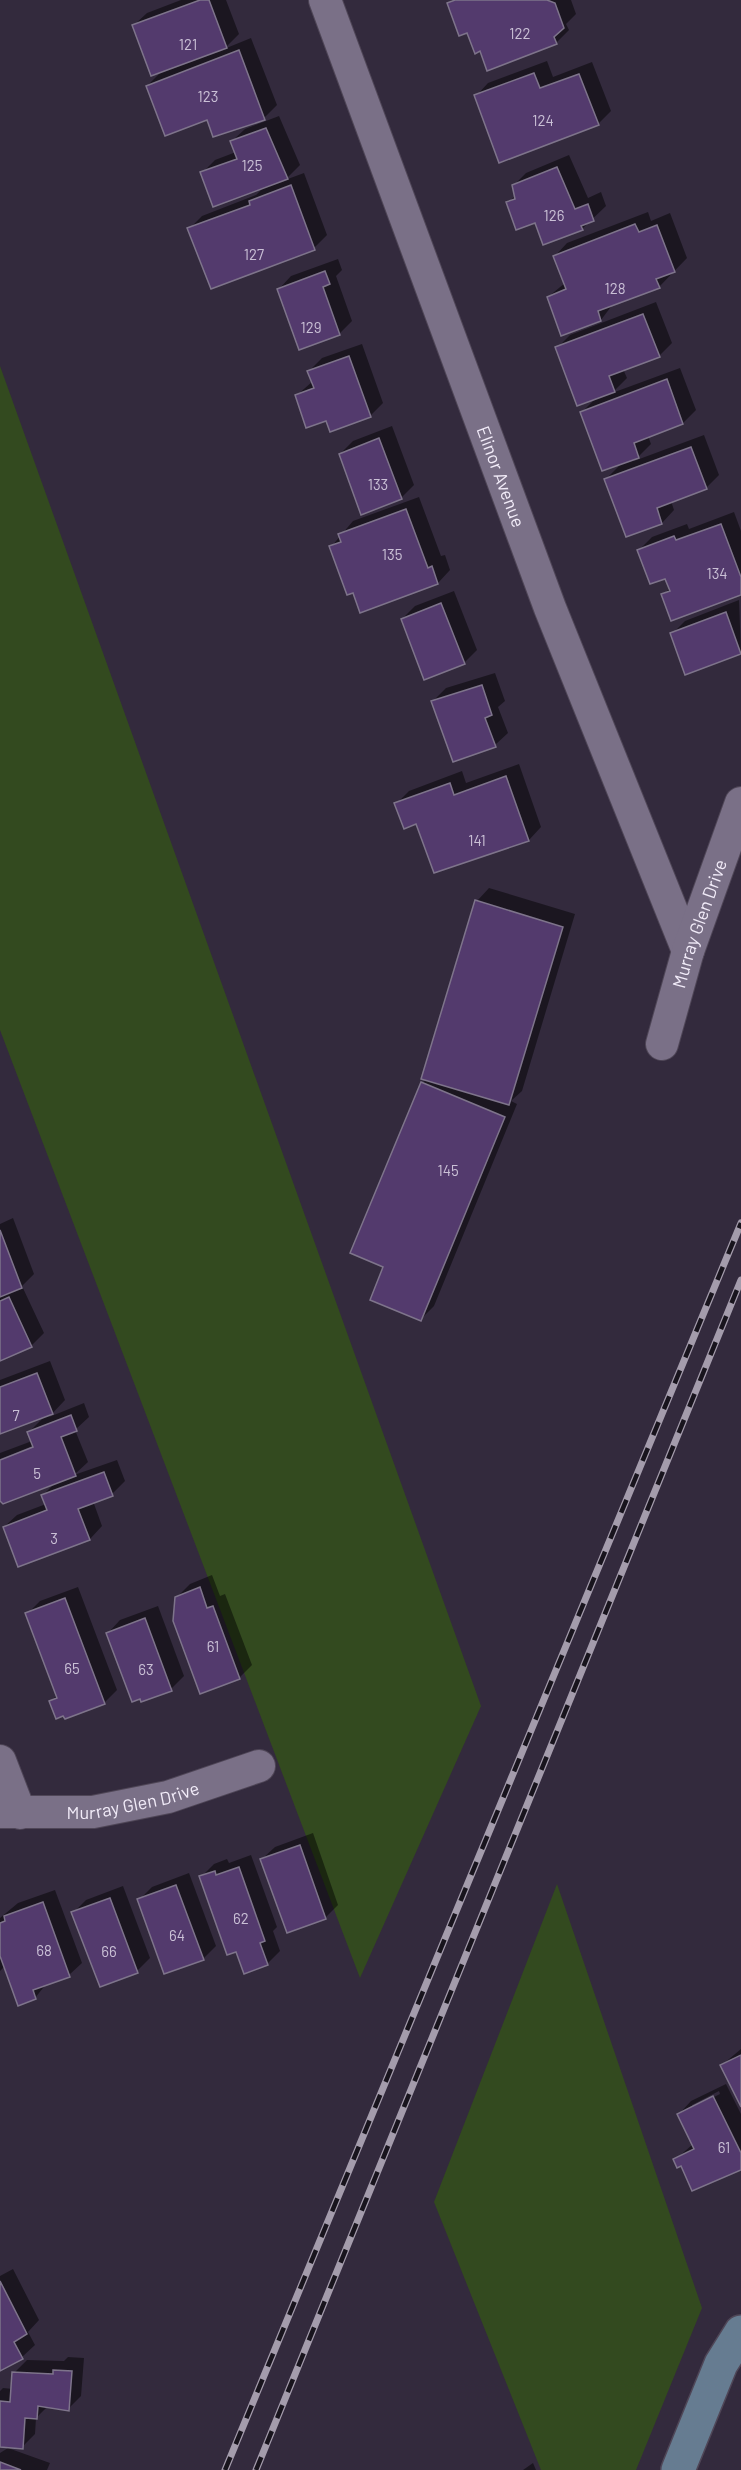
<svg xmlns="http://www.w3.org/2000/svg" width="741" height="2470" font-family="Barlow,sans-serif">
<style>
.green{fill:#334a1f}
.shadow{fill:#0007;fill-rule:evenodd}
.building{fill:#533a6d;stroke:#7e748b;stroke-width:1.5}
.lines{fill:none;stroke-linecap:round;stroke-linejoin:round}
.street-casing{stroke:#4f4657;stroke-width:34}
.secondary-casing{stroke:#4f4657;stroke-width:36}
.street{stroke:#7a7087;stroke-width:32}
.secondary{stroke:#667c91;stroke-width:33}
.rail-casing{stroke:#a49cac;stroke-width:7}
.rail{stroke:#18141d;stroke-width:4.5;stroke-dasharray:14;stroke-linecap:butt}
.labels{text-anchor:middle;dominant-baseline:central;stroke-width:6;stroke-linejoin:round;paint-order:stroke}
.number-label{font-size:15px;fill:#cac0d6}
.street-label{font-size:18px;fill:#f2ecf9;stroke:#18141d}
</style>
<rect width="100%" height="100%" fill="#332a3d"/>
<g class="green">
<polygon points="0,366 481,1706 360,1978 0,1030"/>
<polygon points="557,1884 702,2308 636,2470 541,2470 434,2202"/>
</g>
<g class="shadow">
<polygon points="181,0 226,0 239,34 224,49 251,38 277,105 264,118 208,118 147,86 164,69 134,25 147,13"/>
<polygon points="452,0 571,0 576,14 566,24 569,30 556,43 481,49 449,3"/>
<polygon points="547,61 553,77 592,62 611,111 598,124 476,96 488,83"/>
<polygon points="279,116 300,165 285,180 304,173 327,235 314,248 189,229 202,216 256,195 265,186 202,173 215,160 236,152 232,141 245,129"/>
<polygon points="569,155 588,198 601,192 606,206 582,229 535,221 508,203 516,195 513,186 526,173"/>
<polygon points="648,212 651,221 670,213 687,258 659,287 613,304 601,320 562,334 548,297 565,283 555,256 567,243"/>
<polygon points="338,259 342,270 336,276 352,321 339,334 279,289 291,276"/>
<polygon points="656,302 672,343 659,356 623,369 627,378 612,393 680,368 696,410 683,423 648,436 651,444 634,461 704,435 719,475 706,488 671,501 674,510 662,523 606,479 623,462 582,412 597,397 557,348 570,335"/>
<polygon points="362,344 383,403 370,416 327,419 296,396 313,381 309,371 322,358"/>
<polygon points="392,426 414,485 401,498 340,454 353,441"/>
<polygon points="419,497 441,556 445,555 450,570 438,583 361,611 331,547 353,521"/>
<polygon points="734,512 741,531 741,593 663,595 670,588 666,577 639,550 652,537 687,524 689,529"/>
<polygon points="454,591 477,650 464,663 402,619 415,606"/>
<polygon points="739,600 741,653 686,673 672,634 685,621"/>
<polygon points="495,673 505,701 498,707 508,733 495,745 433,701 446,688"/>
<polygon points="519,764 541,827 529,840 434,871 417,822 396,804 409,791 462,771 466,783"/>
<polygon points="489,888 575,914 522,1091 511,1101 517,1104 434,1306 421,1319 385,1266 422,1083 427,1079 477,901"/>
<polygon points="13,1218 34,1274 22,1286 44,1333 31,1346 0,1359 0,1224"/>
<polygon points="50,1361 65,1400 49,1417 84,1403 89,1417 75,1430 88,1462 74,1475 117,1460 125,1481 112,1494 93,1501 102,1526 90,1539 19,1565 4,1527 17,1515 46,1504 43,1495 56,1482 0,1500 0,1462 41,1446 40,1443 0,1459 0,1453 32,1441 29,1432 45,1416 0,1433 0,1380"/>
<polygon points="212,1575 220,1596 225,1594 252,1665 239,1678 177,1597 190,1584"/>
<polygon points="78,1587 117,1690 104,1703 51,1701 57,1695 27,1614 40,1601"/>
<polygon points="158,1606 184,1676 171,1689 108,1633 120,1620"/>
<polygon points="313,1833 338,1905 326,1917 288,1931 262,1859 275,1847"/>
<polygon points="251,1855 277,1927 273,1931 280,1951 267,1964 237,1950 201,1877 214,1864 227,1859 229,1863"/>
<polygon points="189,1873 216,1946 203,1959 139,1900 152,1887"/>
<polygon points="123,1886 150,1958 137,1971 100,1985 73,1913 86,1900"/>
<polygon points="55,1890 82,1963 69,1975 47,1983 35,1998 5,1966 0,1971 0,1918 18,1903"/>
<polygon points="741,2049 741,2104 722,2065"/>
<path d="M726 2084 741 2114V2168L681 2164 675 2160 693 2144 679 2114 691 2101ZM719 2091 720 2094 692 2108V2105Z"/>
<polygon points="13,2269 39,2320 28,2332 35,2345 22,2357 0,2369 0,2276"/>
<polygon points="68,2357 84,2358 81,2396 68,2409 48,2406 36,2418 35,2434 22,2447 0,2445 0,2391 3,2388 13,2389 14,2373 27,2360 64,2361"/>
<polygon points="8,2448 50,2463 47,2470 0,2470 0,2453"/>
<polygon points="533,2463 536,2470 523,2470"/>
</g>
<g class="building">
<polygon points="200,0 209,0 227,48 151,76 132,25"/>
<polygon points="455,0 547,0 555,3 564,28 554,37 557,44 487,71 480,51 475,54 467,33 459,36 447,3"/>
<polygon points="239,50 265,120 213,137 207,120 165,136 146,86"/>
<polygon points="534,73 540,88 579,74 599,125 499,163 474,95"/>
<polygon points="266,128 288,179 213,207 200,172 237,159 230,141"/>
<polygon points="557,167 575,209 588,204 594,221 581,226 583,230 543,245 535,223 516,230 506,202 515,199 512,185"/>
<polygon points="291,185 315,250 211,289 187,228 250,205 249,201"/>
<polygon points="635,224 639,232 657,225 675,272 656,279 660,288 598,311 601,321 561,336 547,297 566,289 553,256"/>
<polygon points="325,271 330,284 323,287 340,335 299,350 277,289"/>
<polygon points="643,314 660,357 609,376 615,392 577,406 555,347"/>
<polygon points="349,356 371,417 330,432 326,421 306,428 295,395 314,388 307,371"/>
<polygon points="667,379 683,424 634,443 639,458 602,471 580,412"/>
<polygon points="379,438 402,499 361,515 339,454"/>
<polygon points="691,447 707,489 657,508 662,524 626,537 604,479"/>
<polygon points="406,509 428,568 432,566 438,584 360,613 353,593 347,595 329,546 341,542 338,534"/>
<polygon points="721,524 741,577 741,595 671,621 661,594 670,591 665,579 650,584 637,550 674,536 676,540"/>
<polygon points="441,603 465,664 424,680 401,619"/>
<polygon points="726,612 741,654 685,675 670,633"/>
<polygon points="482,685 492,715 485,718 496,747 453,762 431,701"/>
<polygon points="506,776 529,841 434,873 416,824 404,829 394,803 450,783 454,795"/>
<polygon points="475,900 563,927 509,1105 421,1079"/>
<polygon points="421,1082 505,1117 421,1321 370,1300 383,1267 350,1253"/>
<polygon points="0,1230 22,1288 0,1297"/>
<polygon points="9,1297 32,1347 0,1361 0,1301"/>
<polygon points="37,1373 53,1414 0,1434 0,1387"/>
<polygon points="71,1415 77,1431 61,1437 76,1476 3,1504 0,1501 0,1460 33,1447 27,1432"/>
<polygon points="104,1472 113,1496 78,1509 90,1540 18,1567 3,1527 47,1510 41,1495"/>
<polygon points="200,1587 207,1608 213,1606 240,1679 200,1694 173,1621 175,1597"/>
<polygon points="65,1598 105,1704 65,1719 63,1716 56,1719 49,1701 57,1698 25,1613"/>
<polygon points="145,1618 172,1691 141,1702 140,1699 132,1702 106,1633"/>
<polygon points="300,1845 326,1919 287,1933 260,1859"/>
<polygon points="239,1867 265,1941 260,1943 268,1965 244,1974 236,1952 227,1955 199,1876 215,1871 216,1875"/>
<polygon points="176,1885 204,1960 164,1974 137,1899"/>
<polygon points="110,1898 138,1973 100,1987 71,1912"/>
<polygon points="43,1902 70,1977 33,1990 36,1999 18,2006 0,1956 0,1923 5,1921 4,1916"/>
<polygon points="741,2055 741,2107 720,2065"/>
<polygon points="713,2096 741,2153 741,2170 692,2191 681,2166 677,2168 673,2159 694,2149 677,2114"/>
<polygon points="0,2281 27,2334 14,2342 23,2359 0,2371"/>
<polygon points="53,2370 72,2371 69,2411 38,2406 37,2419 25,2418 23,2449 0,2447 0,2401 10,2402 12,2372 53,2374"/>
<polygon points="0,2462 21,2470 0,2470"/>
</g>
<g class="lines">
<g class="street-casing">
<g id="street">
<path id="s1" d="M325 0 550 608 688 951"/>
<path id="s2" d="M662 1044 688 951 741 803"/>
<polyline points="0,1761 20,1813"/>
<path id="s3" d="M0 1812H93L168 1797 259 1766"/>
</g>
</g>
<g class="secondary-casing">
<polyline id="secondary" points="678,2470 721,2364 741,2332"/>
</g>
<use href="#street" class="street"/>
<use href="#secondary" class="secondary"/>
<g class="rail-casing">
<g id="rail">
<polyline points="225,2470 741,1223"/>
<polyline points="256,2470 741,1280"/>
</g>
</g>
<use href="#rail" class="rail"/>
</g>
<g class="labels">
<g class="number-label">
<text x="520" y="33">122</text>
<text x="188" y="44">121</text>
<text x="208" y="96">123</text>
<text x="543" y="120">124</text>
<text x="252" y="165">125</text>
<text x="554" y="215">126</text>
<text x="254" y="254">127</text>
<text x="615" y="288">128</text>
<text x="311" y="327">129</text>
<text x="378" y="484">133</text>
<text x="392" y="554">135</text>
<text x="717" y="573">134</text>
<text x="477" y="840">141</text>
<text x="448" y="1170">145</text>
<text x="16" y="1415">7</text>
<text x="37" y="1473">5</text>
<text x="54" y="1538">3</text>
<text x="213" y="1646">61</text>
<text x="72" y="1668">65</text>
<text x="146" y="1669">63</text>
<text x="241" y="1918">62</text>
<text x="177" y="1935">64</text>
<text x="44" y="1950">68</text>
<text x="109" y="1951">66</text>
<text x="724" y="2147">61</text>
</g>
<g class="street-label">
<text stroke="none"><textPath href="#s1" startOffset="508">Elinor Avenue</textPath></text>
<text stroke="none"><textPath href="#s2" startOffset="126">Murray Glen Drive</textPath></text>
<text stroke="none"><textPath href="#s3" startOffset="134">Murray Glen Drive</textPath></text>
</g>
</g>
</svg>
